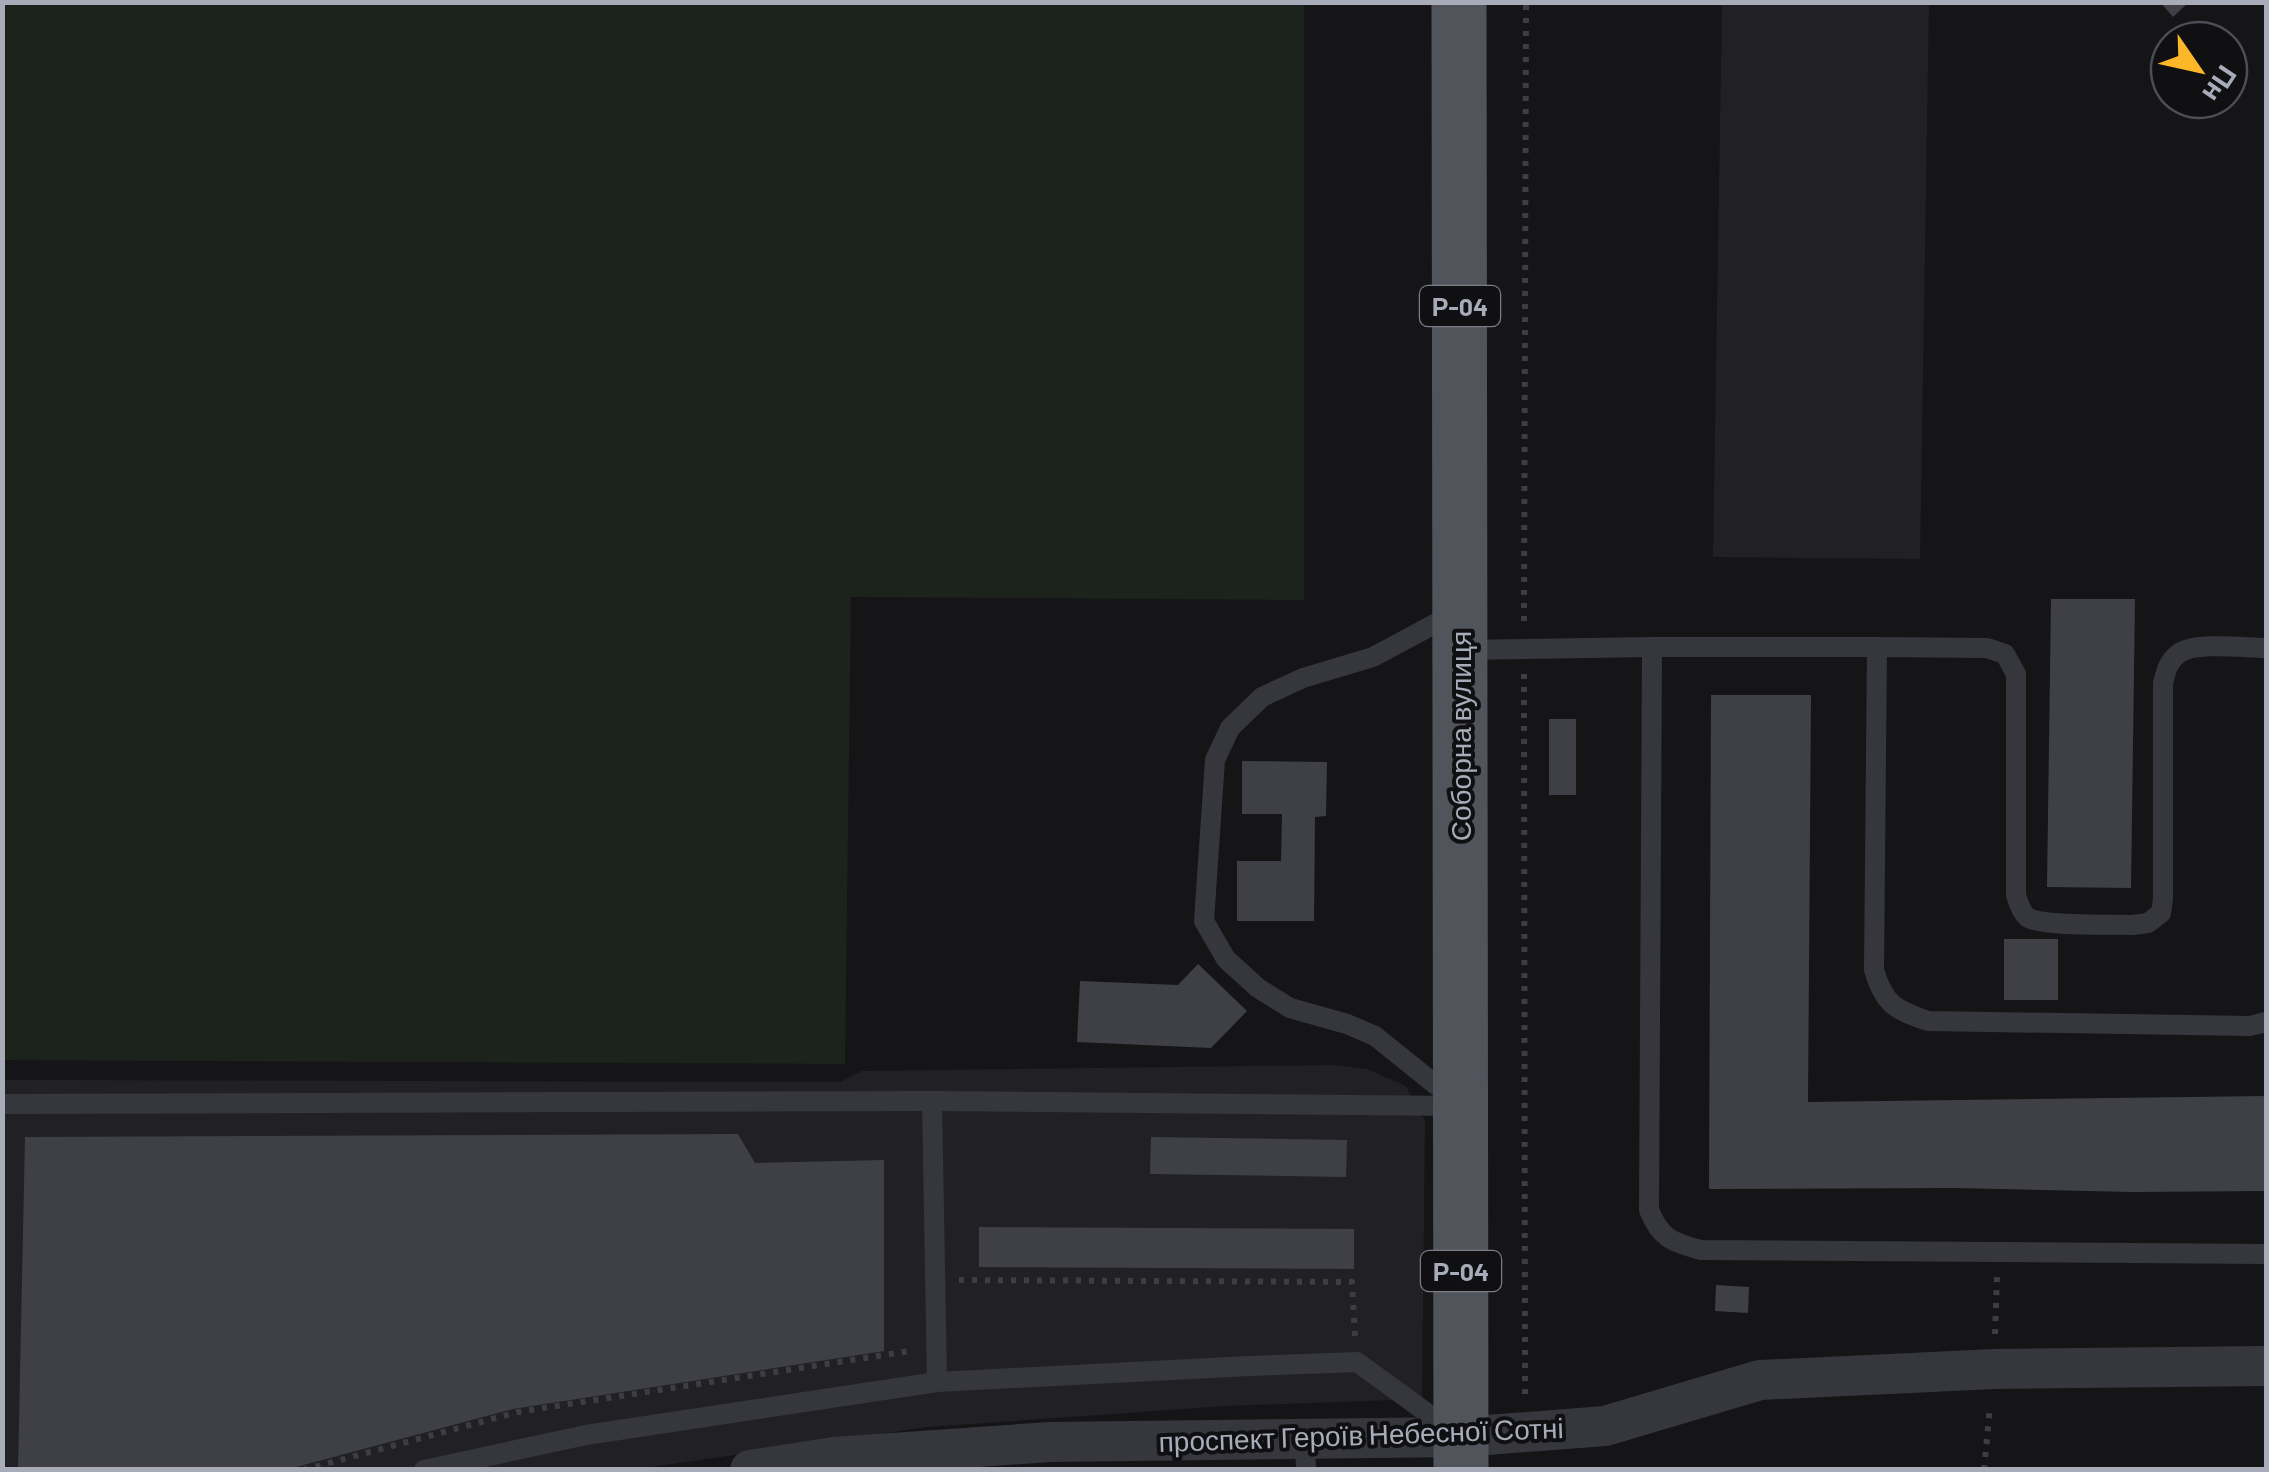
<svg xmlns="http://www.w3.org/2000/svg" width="2269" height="1472" font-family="Barlow,sans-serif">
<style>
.built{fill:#212125}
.green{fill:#1b231c}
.building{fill:#3f4045}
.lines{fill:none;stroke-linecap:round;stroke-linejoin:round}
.path{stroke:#3c3e44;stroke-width:6;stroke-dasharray:5 8;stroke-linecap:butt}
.service{stroke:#36373d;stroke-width:20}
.minor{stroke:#36373d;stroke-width:40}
.primary{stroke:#52545c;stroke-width:55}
.labels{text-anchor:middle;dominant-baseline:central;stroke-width:8;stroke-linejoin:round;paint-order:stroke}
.shield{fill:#101013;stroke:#7a7d86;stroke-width:2.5}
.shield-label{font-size:25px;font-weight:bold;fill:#a7acb8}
.street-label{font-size:28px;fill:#a7acb8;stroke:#101013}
</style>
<rect width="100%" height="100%" fill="#151518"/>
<g class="built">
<polygon points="1722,3 1929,3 1920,559 1713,557"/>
<polygon points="1335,1065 1367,1069 1406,1086 1425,1121 1422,1399 1226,1406 928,1427 637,1469 3,1470 3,1080 840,1082 862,1071"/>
</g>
<polygon class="green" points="3,2 1304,3 1304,600 851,597 845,1064 3,1060"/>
<g class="building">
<polygon points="2160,2 2189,2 2173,17"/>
<polygon points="2051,599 2135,599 2131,888 2047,887"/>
<polygon points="1711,695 1811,695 1808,1102 2266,1096 2266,1191 2133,1192 1954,1188 1709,1189"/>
<rect x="1549" y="719" width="27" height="76"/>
<polygon points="1242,761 1327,762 1326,816 1315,817 1314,921 1237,921 1237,861 1281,861 1282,814 1242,814"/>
<rect x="2004" y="939" width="54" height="61"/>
<polygon points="1198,964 1247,1011 1211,1048 1077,1042 1080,981 1178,985"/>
<polygon points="738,1134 755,1163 884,1160 884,1351 513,1409 285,1470 18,1470 25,1137"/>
<polygon points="1151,1137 1347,1140 1346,1177 1150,1174"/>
<polygon points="979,1227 1354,1229 1354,1269 979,1267"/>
<polygon points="1716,1285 1749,1287 1748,1313 1715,1311"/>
</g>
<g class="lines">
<g class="path">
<polyline points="1524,621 1526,2"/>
<polyline points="1524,674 1525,1396"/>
<polyline points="959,1280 1352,1282 1355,1336"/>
<polyline points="1995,1334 1997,1276"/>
<polyline points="303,1470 518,1412 910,1351"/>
<polyline points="1984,1470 1990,1406"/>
</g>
<g class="service">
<path d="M1652 647 1649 1210C1660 1238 1673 1243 1701 1250L2266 1254"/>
<path d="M1877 647 1987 648 2005 654 2016 674V895C2018 902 2021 912 2027 917 2041 927 2113 924 2133 925L2148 923 2161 913 2163 899V683C2166 671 2168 662 2178 654 2194 641 2245 648 2266 648"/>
<path d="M1460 650 1652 647H1877L1874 970C1884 1004 1895 1010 1928 1021L2250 1026 2266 1022"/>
<polyline points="1452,1098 1375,1036 1347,1024 1290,1008 1258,988 1226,959 1204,921 1215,760 1230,728 1262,697 1303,678 1373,657 1455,613"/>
<polyline points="932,1101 937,1382"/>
<polyline points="2,1104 932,1101 1459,1106"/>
<polyline points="1305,1439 1306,1470"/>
<polyline points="424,1470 586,1435 937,1382 1249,1366 1357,1362 1456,1434"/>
</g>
<polyline class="minor" points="750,1470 834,1457 1050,1442 1461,1437 1605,1426 1760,1380 1994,1369 2266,1366"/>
<polyline class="primary" points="1459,2 1461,1470"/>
</g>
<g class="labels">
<g class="shield">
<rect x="1420" y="286" width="80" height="40" rx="8"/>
<rect x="1421" y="1251" width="80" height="40" rx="8"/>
</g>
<g class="shield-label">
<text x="1460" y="306">Р-04</text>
<text x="1461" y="1271">Р-04</text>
</g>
<g class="street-label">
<text transform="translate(1460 736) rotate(-90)">Соборна вулиця</text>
<text transform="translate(1361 1434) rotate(-2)">проспект Героїв Небесної Сотні</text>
</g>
</g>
<rect width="2269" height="1472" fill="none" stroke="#a7acb8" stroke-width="10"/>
<g transform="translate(2199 70) rotate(124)"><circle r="48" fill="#101013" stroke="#4c4e55" stroke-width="2.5"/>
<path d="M0-8L18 38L0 25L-18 38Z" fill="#fcb829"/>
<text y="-15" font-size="28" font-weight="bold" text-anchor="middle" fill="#a7acb8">Пн</text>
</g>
</svg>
